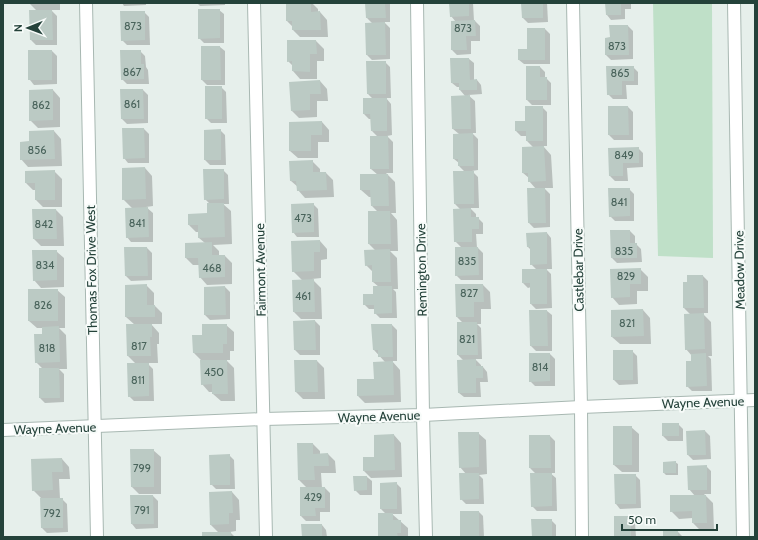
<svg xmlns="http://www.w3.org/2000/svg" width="758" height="540" font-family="Cabin,sans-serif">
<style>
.green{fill:#bfe0c8}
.shadow{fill:#0003}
.building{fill:#bbcac4}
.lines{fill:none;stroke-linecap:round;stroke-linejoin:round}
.minor-casing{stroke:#a8b8b2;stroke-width:14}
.tertiary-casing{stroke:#a8b8b2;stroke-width:14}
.minor{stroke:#fff;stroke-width:12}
.tertiary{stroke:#fff;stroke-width:12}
.labels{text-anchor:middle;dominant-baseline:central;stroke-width:4;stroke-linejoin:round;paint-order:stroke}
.number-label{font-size:11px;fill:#4a645c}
.street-label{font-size:13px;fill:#24423a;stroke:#f7fbf9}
</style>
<rect width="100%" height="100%" fill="#e6efeb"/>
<polygon class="green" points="653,3 712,3 713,258 658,256"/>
<g class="shadow">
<polygon points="29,3 60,3 60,10 51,10 57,16 57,45 36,45 31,40 30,11 37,11"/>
<polygon points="122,3 146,3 146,5 124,6"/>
<polygon points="197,3 225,3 225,5 200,6"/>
<polygon points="287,3 312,3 318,9 318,12 320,12 327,20 328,37 300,37 293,30 293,27 287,21"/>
<polygon points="366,3 390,3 390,22 384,22 390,28 390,59 372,60 367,55 373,24 367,18"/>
<polygon points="450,3 473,3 474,21 475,21 480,26 480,41 471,41 471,54 457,55 452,50 456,22 451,16"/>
<polygon points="522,3 547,3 548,22 528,23 523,18"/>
<polygon points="606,3 631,3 631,9 625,9 625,19 611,20 607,15"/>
<polygon points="219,10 224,14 224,43 204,43 199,38"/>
<polygon points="144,12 149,17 150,45 127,45 122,40"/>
<polygon points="628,26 633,31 633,59 611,60 606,55 611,38"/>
<polygon points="545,29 550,34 550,64 524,64 519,60"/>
<polygon points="316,41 324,49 324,61 317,61 317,79 300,79 293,71 293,66 288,61"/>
<polygon points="220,47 225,51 225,85 207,85 202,80"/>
<polygon points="52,51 57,56 57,84 34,85 30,80"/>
<polygon points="140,51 145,56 146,67 148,70 149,84 127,84 122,79"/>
<polygon points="469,59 474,63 474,81 477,80 481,85 482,94 468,95 475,101 476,133 472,133 478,139 478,170 472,171 478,177 479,208 470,208 476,214 476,218 478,218 483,223 483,234 476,234 477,248 478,248 483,253 483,280 461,280 456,275 462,248 455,241 461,210 455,204 465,172 459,166 459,163 454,159 459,134 453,129 466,97 460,90 460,87 457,87 452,83"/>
<polygon points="385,62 390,67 391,98 386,98 391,104 392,135 387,136 393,142 393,173 386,173 395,182 396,213 391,213 397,220 398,251 390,251 397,258 398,289 393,289 396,292 397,318 380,318 375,313 375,309 369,309 364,304 374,295 379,287 373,282 373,272 366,265 376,251 369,244 378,212 372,206 372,197 369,197 361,190 378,175 371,169 378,137 372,131 371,119 369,119 364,114 373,99 368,94"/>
<polygon points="540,67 545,72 545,78 546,78 551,83 551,105 532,105 527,100"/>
<polygon points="633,67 638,72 638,85 626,85 627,99 613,99 608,94"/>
<polygon points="320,81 327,89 328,101 317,101 317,117 299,118 291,110"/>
<polygon points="221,87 226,92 227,123 211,123 206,118"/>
<polygon points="53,90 60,98 60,127 38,128 30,120"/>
<polygon points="143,90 148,95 148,123 127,124 122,119"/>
<polygon points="542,107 547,112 547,146 543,146 551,155 553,188 544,188 550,194 550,227 534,228 529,223 536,189 529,181 529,178 523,173 534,148 527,141 527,136 521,136 516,131"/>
<polygon points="609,107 628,107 633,112 633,140 614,140 609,135"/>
<polygon points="322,122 329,130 329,142 318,142 318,158 298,158 290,151"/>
<polygon points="144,129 149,134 149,163 128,163 124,158"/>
<polygon points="220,130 225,135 226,165 210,165 205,160"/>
<polygon points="54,131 61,139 62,166 28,167 21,159 30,142"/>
<polygon points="638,148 643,153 643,167 627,168 628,181 615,181 610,176 609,149"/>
<polygon points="312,161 320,169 320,173 326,173 333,180 334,197 305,198 298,190 298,187 291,181"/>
<polygon points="145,168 152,176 153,206 146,207 153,213 153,242 131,242 127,237 133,209 123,199"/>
<polygon points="223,170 228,175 229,204 223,204 231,211 232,244 213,245 219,251 219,256 225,256 232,263 232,284 207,285 200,277 199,265 193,265 186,258 205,243 199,238 199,232 196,232 189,225 208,214 210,204 205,199"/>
<polygon points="54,171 62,179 62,207 43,207 36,200 36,190 33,190 26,183"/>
<polygon points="629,189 634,194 634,221 615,221 610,216"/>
<polygon points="313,204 318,209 319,237 297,237 293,232"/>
<polygon points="56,210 63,217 64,246 41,246 34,239"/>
<polygon points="630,231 635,236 635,244 636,244 641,249 642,262 617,263 612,258"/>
<polygon points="547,233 551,238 552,269 546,269 551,274 552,308 536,309 531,304 531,287 528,288 523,283 537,270 531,264 531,250 527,246"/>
<polygon points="320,241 327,249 327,259 321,260 321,278 312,279 321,288 322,319 301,319 294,312 302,280 293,271"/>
<polygon points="126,248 147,248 152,253 152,280 131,281 126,276"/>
<polygon points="56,251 64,258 64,287 41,288 34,280"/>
<polygon points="640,269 648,277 648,291 637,291 637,304 619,305 612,297"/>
<polygon points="703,276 708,281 708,313 702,313 711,322 712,356 708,356 711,359 712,391 692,391 687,386 692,362 692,356 686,349 690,314 684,308 689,283"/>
<polygon points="146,285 154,293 154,305 162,313 162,324 151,324 159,333 159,344 157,344 158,363 147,363 153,369 154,401 134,401 129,396 136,364 128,356 135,325 126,317"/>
<polygon points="483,285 490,292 491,309 481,309 481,324 477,324 481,328 482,359 475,359 481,365 481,367 483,367 487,372 488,382 480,382 481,397 464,397 459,393 464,361 458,355 463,323 457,317"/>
<polygon points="225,287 230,292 230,319 210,320 205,315"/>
<polygon points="57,290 65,297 65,328 59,328 66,335 67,369 59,369 64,374 64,402 45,403 40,398 43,369 36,362 43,335 43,328 37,328 29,321"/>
<polygon points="643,310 650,318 651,344 620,344 612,337"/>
<polygon points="547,311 552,315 552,351 536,351 531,346"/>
<polygon points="315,321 320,326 320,355 300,355 295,350 294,322"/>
<polygon points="226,325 234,332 234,351 230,351 230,360 226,360 234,368 235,401 221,401 213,394 213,392 209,392 202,384 201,360 194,353 203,336"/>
<polygon points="392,325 397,330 397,361 392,361 400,370 401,402 365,403 358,396 375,380 385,362 374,350"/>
<polygon points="632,351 637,356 638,384 619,385 614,380"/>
<polygon points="550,354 555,359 555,386 535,386 530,381"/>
<polygon points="317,361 324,368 325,399 303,399 296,392"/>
<polygon points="678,424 683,429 683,441 668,441 663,436"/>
<polygon points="631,427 639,434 639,472 622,472 614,465"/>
<polygon points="705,431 710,436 711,459 693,460 688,455"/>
<polygon points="478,433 486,440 487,474 479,475 483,479 484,504 466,504 461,499 466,474 460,467"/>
<polygon points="394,435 401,443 402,477 371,478 364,471"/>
<polygon points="530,436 550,436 555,441 555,473 550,473 556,478 557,511 537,511 532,506 536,474 530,468"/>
<polygon points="313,444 320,451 320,454 328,454 335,461 336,473 321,473 322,488 325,488 330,493 330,512 320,512 320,521 306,521 301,516 307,488 299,480"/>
<polygon points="153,450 161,457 161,494 139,494 132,487"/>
<polygon points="229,455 234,460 235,489 216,489 211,484"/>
<polygon points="62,459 69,467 70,479 59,479 60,499 62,499 67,504 68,532 47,533 42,528 41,498 33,490"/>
<polygon points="675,462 678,464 678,475 666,475 664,473"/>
<polygon points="706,466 711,471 711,494 704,494 713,503 714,530 700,530 693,523 693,518 679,519 671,511 695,496 689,489"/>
<polygon points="635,475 640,480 641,508 620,509 616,504"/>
<polygon points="367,477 372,481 372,495 360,495 355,490"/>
<polygon points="396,483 401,488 402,514 392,514 408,528 408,537 379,537 386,514 381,509"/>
<polygon points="232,492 239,500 240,520 236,520 236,531 230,532 235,537 203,537 219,533 210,524"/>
<polygon points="131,496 153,496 158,501 158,528 136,529 132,524"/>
<polygon points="479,512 483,516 484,537 461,537"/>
<polygon points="630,517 635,522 636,537 615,537"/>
<polygon points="551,520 556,525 556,537 533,537"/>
<polygon points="322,525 326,530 327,537 303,537"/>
<polygon points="677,531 682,536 682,537 664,537"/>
<polygon points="132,536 150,536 151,537 132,537"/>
</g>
<g class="building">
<polygon points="286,3 311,3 311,12 320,11 321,30 292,30 292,21 286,21"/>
<polygon points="365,3 385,3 386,18 366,18"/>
<polygon points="449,3 469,3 469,16 450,17"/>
<polygon points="521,3 543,3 543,18 522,18"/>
<polygon points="605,3 628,3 628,4 621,4 621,15 606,15"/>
<polygon points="198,9 220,9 220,38 198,39"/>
<polygon points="29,10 52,10 53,40 30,40"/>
<polygon points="120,11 145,11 145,40 121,41"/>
<polygon points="475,20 476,36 466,36 467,50 451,50 451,21"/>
<polygon points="385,22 386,55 366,55 365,23"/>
<polygon points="609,25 628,25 629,55 605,55 605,38 610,37"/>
<polygon points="527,28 545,28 545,60 518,60 518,49 527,49"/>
<polygon points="287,40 316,40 317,54 310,54 310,72 292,71 292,61 287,62"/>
<polygon points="201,46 220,46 221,80 201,80"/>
<rect x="28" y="50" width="24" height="30"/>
<polygon points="120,50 141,50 141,64 144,64 144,79 121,80"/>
<polygon points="450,58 469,58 470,80 477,79 477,90 459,90 459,83 451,83"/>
<polygon points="366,61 386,61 386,94 367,94"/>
<polygon points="526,66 540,66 540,77 547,77 547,100 526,100"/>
<polygon points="606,66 634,66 634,81 622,81 622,95 607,95"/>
<polygon points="320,80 321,94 310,94 310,110 291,111 289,82"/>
<rect x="205" y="86" width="17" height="33"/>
<polygon points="53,89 53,120 29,121 29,90"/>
<polygon points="120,89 143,89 144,119 121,119"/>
<polygon points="470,95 471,129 452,129 451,96"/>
<polygon points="363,98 387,98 387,131 371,131 370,114 363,114"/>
<polygon points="525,106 543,106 543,141 526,141 526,131 515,131 515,121 525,121"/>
<polygon points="608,106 628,106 629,135 608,135"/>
<polygon points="322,121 322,135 311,135 311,151 289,151 289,122"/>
<polygon points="122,128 144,128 145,158 123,159"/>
<polygon points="221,129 221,160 204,160 204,130"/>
<polygon points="54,130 55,159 20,160 20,142 29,141 29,131"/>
<polygon points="473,133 474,166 458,166 458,159 453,159 453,134"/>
<polygon points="370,136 388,136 389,169 370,169"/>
<polygon points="544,146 546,181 528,182 528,173 522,173 522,147"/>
<polygon points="639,147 639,163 623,163 623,176 609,176 608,148"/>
<polygon points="313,160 313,172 326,172 327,190 297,191 296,181 290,181 289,161"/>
<polygon points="145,167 146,199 122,200 122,168"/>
<polygon points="203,169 224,169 224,199 204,200"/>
<polygon points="55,170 55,200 35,200 35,183 25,183 25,171"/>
<polygon points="453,171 474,171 474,204 454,204"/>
<polygon points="360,174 388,174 389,206 371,206 370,190 360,190"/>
<polygon points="527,188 545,188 546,223 528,223"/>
<polygon points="608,188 630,188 630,216 609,217"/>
<polygon points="207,203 224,203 225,237 198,238 198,225 188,225 188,214 207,213"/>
<polygon points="314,203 314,232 292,233 291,204"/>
<polygon points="148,207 149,237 126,238 125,208"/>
<polygon points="471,208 471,217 479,217 479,229 472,229 472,242 454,242 453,209"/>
<polygon points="32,209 56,209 57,239 33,239"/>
<polygon points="368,211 390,211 391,244 368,244"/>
<polygon points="610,230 630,230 630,243 637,243 637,258 611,258"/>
<polygon points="547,232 547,264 530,265 530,247 527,247 526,233"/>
<polygon points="320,240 320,252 314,252 314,271 292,272 291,241"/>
<polygon points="212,242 212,255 225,255 225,277 199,278 198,258 185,258 185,243"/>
<polygon points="124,247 147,247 148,276 125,276"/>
<polygon points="455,247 478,247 479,275 455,276"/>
<polygon points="390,249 391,282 372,282 372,265 365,266 364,250"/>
<polygon points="32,250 57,250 57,280 33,281"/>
<polygon points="641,268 641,284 630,284 630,297 611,298 610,269"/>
<polygon points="522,269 547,269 547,304 530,304 530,283 522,283"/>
<polygon points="687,275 703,275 704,308 683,308 683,282 687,282"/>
<polygon points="314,279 315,312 293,312 292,280"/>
<polygon points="147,284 147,305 155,305 155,317 125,317 125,285"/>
<polygon points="455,284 483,284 484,302 474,302 474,317 456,317"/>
<polygon points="225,286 226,315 204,315 204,287"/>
<polygon points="373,286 392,286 392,313 374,314 374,305 363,305 363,294 373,294"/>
<rect x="28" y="289" width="30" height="32"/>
<polygon points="643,309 644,336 611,337 611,310"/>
<polygon points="529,310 547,310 548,346 530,346"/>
<polygon points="704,313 705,349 685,350 684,314"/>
<polygon points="315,320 316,350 294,350 293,321"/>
<polygon points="457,322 477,322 478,355 457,355"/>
<polygon points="126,324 152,324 152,337 150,337 151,356 127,356"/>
<polygon points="202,324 227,324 227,344 223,344 223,353 193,353 192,335 202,335"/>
<polygon points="371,324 392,324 393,357 378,357 378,350 373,350"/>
<polygon points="59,326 60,362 35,363 34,334 42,334 42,327"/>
<rect x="613" y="350" width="20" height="30"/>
<polygon points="529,353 550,353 550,381 529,382"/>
<polygon points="706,353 707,386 686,387 686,361 691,361 691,354"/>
<polygon points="476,359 476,366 483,366 483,378 476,378 476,393 458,393 457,360"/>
<polygon points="200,360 227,360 228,394 212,394 212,384 201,385"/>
<polygon points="294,360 317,360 318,392 295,392"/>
<polygon points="393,361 394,395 357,396 357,379 374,379 373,362"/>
<polygon points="127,363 149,363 149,396 128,397"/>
<polygon points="39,368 59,368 60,398 39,398"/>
<rect x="662" y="423" width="17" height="13"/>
<rect x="613" y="426" width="19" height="39"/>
<polygon points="705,430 706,455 687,455 686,431"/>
<polygon points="458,432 479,432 479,467 459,468"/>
<polygon points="394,434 395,470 363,471 363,457 374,457 374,435"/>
<polygon points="529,435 550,435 551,468 529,468"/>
<polygon points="297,443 313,443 313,454 328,453 329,466 314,466 315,480 298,480"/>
<polygon points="130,449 154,449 154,487 131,487"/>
<polygon points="230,454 230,485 210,485 209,455"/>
<polygon points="62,458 63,472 52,472 53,490 32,491 31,459"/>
<polygon points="676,461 676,473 663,473 663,462"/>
<polygon points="707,465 707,490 688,490 687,466"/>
<polygon points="459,473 479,473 479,499 460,500"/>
<polygon points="530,473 552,473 552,506 531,507"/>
<polygon points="614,474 636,474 636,504 615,504"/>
<polygon points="353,476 367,476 367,490 354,491"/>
<polygon points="397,482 397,509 380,509 380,483"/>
<polygon points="300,487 325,487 325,508 315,508 316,516 300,516"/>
<polygon points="232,491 233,513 229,513 229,524 210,525 209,492"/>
<polygon points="130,495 153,495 154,524 131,524"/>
<polygon points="670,495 706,495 707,523 692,523 692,511 670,512"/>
<polygon points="40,498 63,498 63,528 41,528"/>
<rect x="460" y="511" width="19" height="26"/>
<polygon points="378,513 393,513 393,520 401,520 401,533 397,533 398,537 378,537"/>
<rect x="614" y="516" width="17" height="21"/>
<polygon points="531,519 552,519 552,537 532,537"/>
<polygon points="301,524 322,524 322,537 302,537"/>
<rect x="663" y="530" width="15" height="7"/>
<rect x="202" y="532" width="29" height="5"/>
</g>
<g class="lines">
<g class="minor-casing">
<g id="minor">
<polyline points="86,3 97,537"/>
<polyline points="254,3 266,537"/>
<polyline points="417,3 423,415 426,537"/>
<polyline points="573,3 581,407 582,537"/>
<polyline points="3,430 264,419 423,415 581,407 755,400"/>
</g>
</g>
<g class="tertiary-casing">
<polyline id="tertiary" points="734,3 743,537"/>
</g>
<use href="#minor" class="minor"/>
<use href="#tertiary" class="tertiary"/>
</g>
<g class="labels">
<g class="number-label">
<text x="133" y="26">873</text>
<text x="463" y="28">873</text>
<text x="617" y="46">873</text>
<text x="132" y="72">867</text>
<text x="620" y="73">865</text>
<text x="132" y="104">861</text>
<text x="41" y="105">862</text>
<text x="37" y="150">856</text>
<text x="624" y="155">849</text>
<text x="619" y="202">841</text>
<text x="303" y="218">473</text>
<text x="137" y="223">841</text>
<text x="44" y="224">842</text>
<text x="624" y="251">835</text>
<text x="467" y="261">835</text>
<text x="45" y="265">834</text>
<text x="212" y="268">468</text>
<text x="626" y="276">829</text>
<text x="469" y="293">827</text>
<text x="303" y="296">461</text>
<text x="43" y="305">826</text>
<text x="627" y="323">821</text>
<text x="467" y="339">821</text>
<text x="139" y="346">817</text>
<text x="47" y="348">818</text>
<text x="540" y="367">814</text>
<text x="214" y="372">450</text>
<text x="138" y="380">811</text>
<text x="142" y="468">799</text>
<text x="313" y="497">429</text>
<text x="142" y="510">791</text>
<text x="52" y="513">792</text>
</g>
<g class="street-label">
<text transform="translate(91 270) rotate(-91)">Thomas Fox Drive West</text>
<text transform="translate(260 270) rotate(-91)">Fairmont Avenue</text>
<text transform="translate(421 270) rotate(-91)">Remington Drive</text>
<text transform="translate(578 270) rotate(-91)">Castlebar Drive</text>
<text transform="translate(739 270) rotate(-91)">Meadow Drive</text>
<text transform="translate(703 402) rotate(-2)">Wayne Avenue</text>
<text transform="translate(379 416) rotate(-2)">Wayne Avenue</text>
<text transform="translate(55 428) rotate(-2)">Wayne Avenue</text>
</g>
</g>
<rect width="758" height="540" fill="none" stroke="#24423a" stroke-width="8"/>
<g transform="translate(28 28) rotate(269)" stroke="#f7fbf9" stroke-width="3" paint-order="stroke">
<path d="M0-3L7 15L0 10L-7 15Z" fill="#24423a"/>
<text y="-6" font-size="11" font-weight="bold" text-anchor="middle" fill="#24423a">N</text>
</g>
<path d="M622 524v6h95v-6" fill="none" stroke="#24423a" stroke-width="2"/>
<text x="628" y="524" font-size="12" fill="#24423a" stroke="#f7fbf9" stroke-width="3" paint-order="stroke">50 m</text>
</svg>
